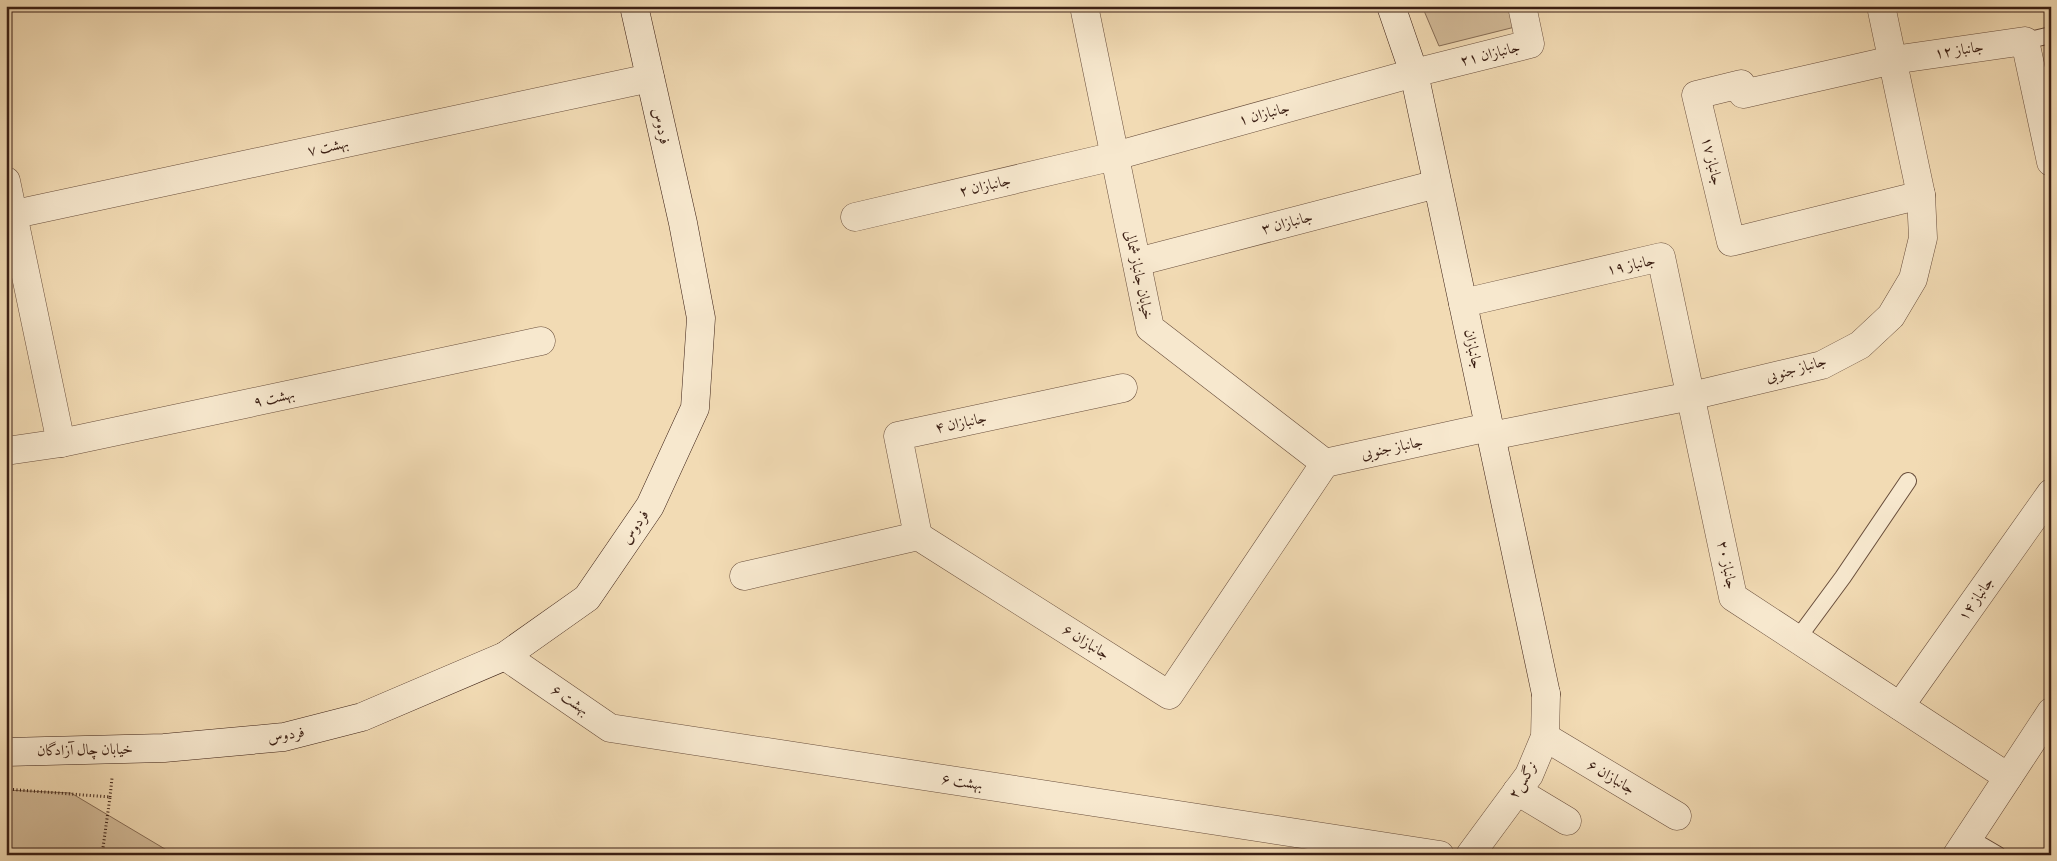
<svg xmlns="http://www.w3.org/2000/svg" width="2057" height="861" font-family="'Libre Bodoni',Amiri,serif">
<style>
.green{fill:#d3bb99;stroke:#876d56}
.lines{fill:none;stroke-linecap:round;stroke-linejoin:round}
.lane-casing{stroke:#694e3c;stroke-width:18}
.street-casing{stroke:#694e3c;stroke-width:29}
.secondary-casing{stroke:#3b1f14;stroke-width:29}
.path{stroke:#3b1f14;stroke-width:3;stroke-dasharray:1 2.5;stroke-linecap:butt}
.lane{stroke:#f7e8ce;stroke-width:16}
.street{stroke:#f7e8ce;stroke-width:28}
.secondary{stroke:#f7e8ce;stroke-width:28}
.labels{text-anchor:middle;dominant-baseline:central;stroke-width:5;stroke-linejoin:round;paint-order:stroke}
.street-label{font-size:15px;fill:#3b1f14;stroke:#f7e8ce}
</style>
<rect width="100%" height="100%" fill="#f2dbb4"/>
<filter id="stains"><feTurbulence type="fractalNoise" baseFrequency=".004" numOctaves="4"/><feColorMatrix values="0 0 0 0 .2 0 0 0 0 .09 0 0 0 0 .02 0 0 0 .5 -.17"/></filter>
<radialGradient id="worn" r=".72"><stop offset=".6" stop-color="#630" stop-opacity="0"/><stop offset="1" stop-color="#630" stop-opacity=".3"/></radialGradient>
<g class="green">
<polygon points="1422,6 1514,6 1519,26 1439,46"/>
<polygon points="6,790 71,793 175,855 6,855"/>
</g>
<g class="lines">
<g class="lane-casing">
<g id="lane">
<polyline points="2025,41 2051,35"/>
<polyline points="1798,638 1843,577 1908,481"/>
<polyline points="1969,838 1998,855"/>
</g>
</g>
<g class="street-casing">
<g id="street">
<polyline points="1084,6 1150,328 1325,463"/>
<polyline points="6,181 61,443"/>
<polyline points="1921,195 1731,242 1696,95 1741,84 1743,94 1893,60 2025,41 2051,162"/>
<polyline points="6,216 650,78"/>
<polyline points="855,217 1115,156 1414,73 1530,44 1522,6"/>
<polyline points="1137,262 1437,184"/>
<polyline points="1463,303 1661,257 1733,597 2008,777"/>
<polyline points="1491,436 1691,396 1822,365 1860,345 1891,316 1913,279 1923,238 1921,195 1881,6"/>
<polyline points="6,451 61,443 541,341"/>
<polyline points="1325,463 1489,427"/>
<polyline points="918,536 898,436 1123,388"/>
<polyline points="744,576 918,536 1169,695 1325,463"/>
<polyline points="505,656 610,728 1440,855"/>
<polyline points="1900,706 2051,493"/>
<polyline points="1545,737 1677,816"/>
<polyline points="1517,791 1567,821"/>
<polyline points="1470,855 1529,775 1545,737 1546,694"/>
<polyline points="1957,855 2051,712"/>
</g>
</g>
<g class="secondary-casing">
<g id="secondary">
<polyline points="1391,6 1414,73 1546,694"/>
<polyline points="6,752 164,748 284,737 362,717 505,656 587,598 650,506 695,408 701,318 683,223 634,6"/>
</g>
</g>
<g class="path">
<polyline points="6,789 110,797 102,855"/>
<polyline points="110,797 112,778"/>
</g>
<use href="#lane" class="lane"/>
<use href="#street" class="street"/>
<use href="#secondary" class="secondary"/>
</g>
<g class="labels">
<g class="street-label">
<text transform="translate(1959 50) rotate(-8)">جانباز ۱۲</text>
<text transform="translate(1490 54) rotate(-14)">جانبازان ۲۱</text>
<text transform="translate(1264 114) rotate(-15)">جانبازان ۱</text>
<text transform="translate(661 126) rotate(77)">فردوس</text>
<text transform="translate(328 147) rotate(-12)">بهشت ۷</text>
<text transform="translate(1712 161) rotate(77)">جانباز ۱۷</text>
<text transform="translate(985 186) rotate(-13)">جانبازان ۲</text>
<text transform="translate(1287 223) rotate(-15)">جانبازان ۳</text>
<text transform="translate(1631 265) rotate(-12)">جانباز ۱۹</text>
<text transform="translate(1139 275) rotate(78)">خیابان جانباز شمالی</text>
<text transform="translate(1473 349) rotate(78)">جانبازان</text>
<text transform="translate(1796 369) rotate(-16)">جانباز جنوبی</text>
<text transform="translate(274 398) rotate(-12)">بهشت ۹</text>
<text transform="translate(961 423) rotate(-12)">جانبازان ۴</text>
<text transform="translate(1392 448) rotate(-12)">جانباز جنوبی</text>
<text transform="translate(635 527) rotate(-56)">فردوس</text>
<text transform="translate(1727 565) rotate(78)">جانباز ۲۰</text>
<text transform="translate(1976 599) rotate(-55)">جانباز ۱۴</text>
<text transform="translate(1086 642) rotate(32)">جانبازان ۶</text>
<text transform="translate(570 700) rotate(34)">بهشت ۶</text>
<text transform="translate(286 735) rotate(-10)">فردوس</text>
<text transform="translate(85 750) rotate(-1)">خیابان چال آزادگان</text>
<text transform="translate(1611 777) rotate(31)">جانبازان ۶</text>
<text transform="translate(1523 780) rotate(-58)">نرگس۲</text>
<text transform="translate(962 782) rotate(9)">بهشت ۶</text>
</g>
</g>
<rect width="2057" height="861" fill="none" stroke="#f2dbb4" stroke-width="25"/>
<rect x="8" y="8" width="2042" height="846" fill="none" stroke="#3b1f14" stroke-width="2.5"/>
<rect x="12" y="12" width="2032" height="836" fill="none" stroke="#3b1f14"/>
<rect width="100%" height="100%" filter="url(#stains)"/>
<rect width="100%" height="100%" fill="url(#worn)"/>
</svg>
